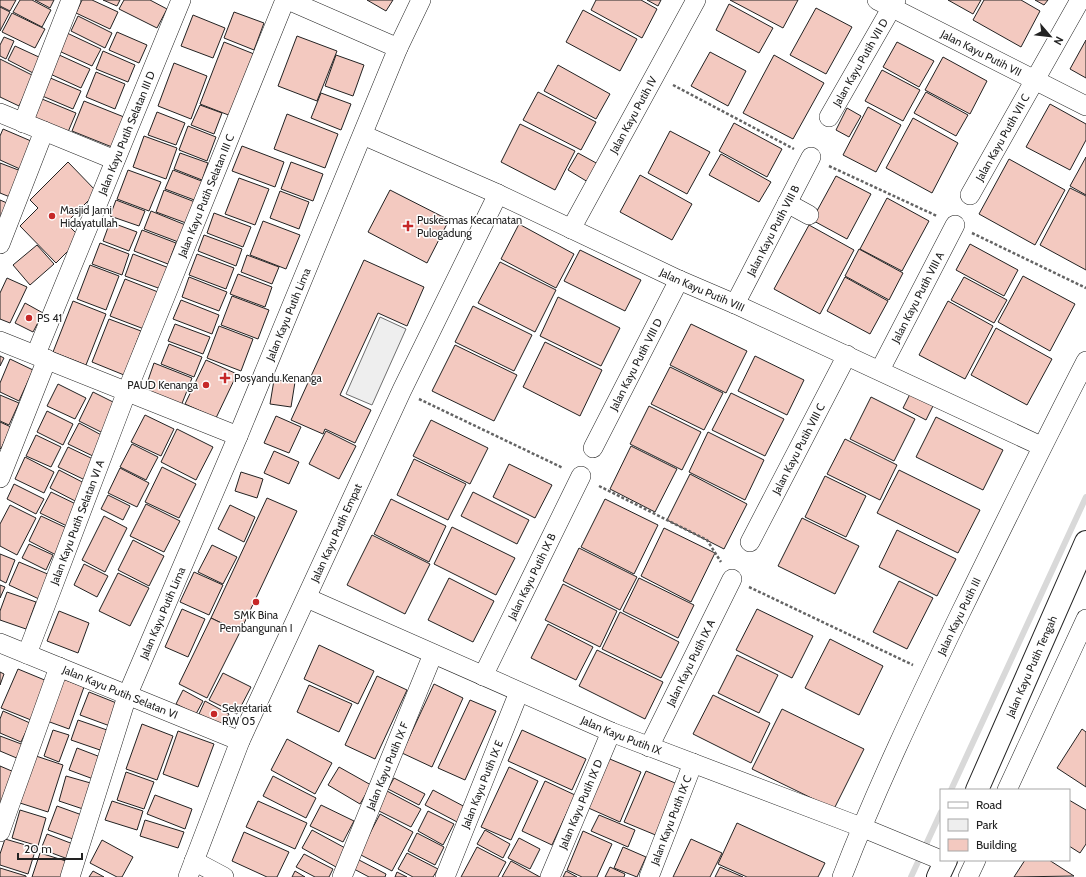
<svg xmlns="http://www.w3.org/2000/svg" width="1086" height="877" font-family="Cabin,sans-serif">
<style>
.green{fill:#eee;stroke:#6f6f6f}
.lines{fill:none;stroke-linecap:round;stroke-linejoin:round}
.stream{stroke:#d9d9d9;stroke-width:6}
.building{fill:#f3c9c0;stroke:#222}
.minor-casing{stroke:#222;stroke-width:20}
.tertiary-casing{stroke:#222;stroke-width:24}
.path{stroke:#646464;stroke-width:2.5;stroke-dasharray:3 2;stroke-linecap:butt}
.minor{stroke:#fff;stroke-width:19}
.tertiary{stroke:#fff;stroke-width:22}
.poi-dot{fill:#c62828;stroke:#fff;stroke-width:1.5}
.labels{text-anchor:middle;dominant-baseline:central;stroke-width:3;stroke-linejoin:round;paint-order:stroke}
.street-label{font-size:11px;fill:#222;stroke:#fff}
.poi-label{font-size:11px;fill:#222;stroke:#fff;text-anchor:start}
</style>
<rect width="100%" height="100%" fill="#fff"/>
<polygon class="green" points="380,317 406,329 372,405 346,394"/>
<g class="lines">
<g class="stream">
<polyline points="951,790 1086,497"/>
<polyline points="911,877 941,812"/>
</g>
</g>
<g class="building">
<polygon points="0,0 16,0 10,11 0,6"/>
<polygon points="20,0 32,0 51,10 42,27 13,12"/>
<polygon points="35,0 54,0 50,8"/>
<polygon points="82,0 92,0 118,12 110,29 76,13"/>
<polygon points="103,0 120,0 117,6"/>
<polygon points="124,0 150,0 167,9 157,28 119,9"/>
<polygon points="367,0 393,0 386,11"/>
<polygon points="596,0 641,0 657,9 642,38 591,10"/>
<polygon points="647,0 661,0 658,6"/>
<polygon points="730,0 798,0 783,28"/>
<polygon points="948,0 981,0 973,14"/>
<polygon points="984,0 1021,0 1040,11 1021,47 973,20"/>
<polygon points="1035,0 1048,0 1044,5"/>
<polygon points="729,4 773,28 759,53 716,30"/>
<polygon points="0,7 10,12 0,31"/>
<polygon points="816,8 852,27 826,74 790,55"/>
<polygon points="583,10 637,39 620,71 566,42"/>
<polygon points="234,12 264,23 254,50 224,38"/>
<polygon points="12,13 45,29 35,48 2,32"/>
<polygon points="193,15 225,28 213,58 181,46"/>
<polygon points="78,16 112,33 105,48 71,31"/>
<polygon points="117,32 147,45 139,63 109,50"/>
<polygon points="67,33 101,49 92,66 59,51"/>
<polygon points="297,36 337,51 317,101 278,86"/>
<polygon points="4,37 14,41 6,59 0,56 0,45"/>
<polygon points="1086,40 1086,78 1070,69"/>
<polygon points="224,42 254,54 231,116 200,104"/>
<polygon points="897,42 934,61 919,87 883,67"/>
<polygon points="15,46 41,58 33,73 8,60"/>
<polygon points="103,51 135,65 128,82 96,69"/>
<polygon points="710,52 746,71 728,106 691,86"/>
<polygon points="57,54 90,69 81,88 48,73"/>
<polygon points="336,55 364,65 353,96 325,86"/>
<polygon points="774,55 824,83 793,139 743,113"/>
<polygon points="943,57 987,81 970,114 925,90"/>
<polygon points="0,59 34,76 19,106 0,97"/>
<polygon points="174,63 207,76 191,119 158,106"/>
<polygon points="558,65 610,94 596,119 544,91"/>
<polygon points="882,70 920,90 903,121 865,101"/>
<polygon points="96,72 125,84 115,109 86,97"/>
<polygon points="48,77 81,91 73,109 40,95"/>
<polygon points="538,92 596,122 581,150 523,120"/>
<polygon points="926,92 968,115 956,136 914,113"/>
<polygon points="321,93 351,104 341,130 311,118"/>
<polygon points="42,99 76,113 68,132 34,118"/>
<polygon points="84,101 124,117 112,147 72,131"/>
<polygon points="1050,104 1086,124 1086,140 1070,170 1026,147"/>
<polygon points="200,105 222,113 214,134 191,125"/>
<polygon points="868,107 901,125 876,172 843,155"/>
<polygon points="847,108 861,116 849,137 836,130"/>
<polygon points="157,112 185,123 176,145 148,135"/>
<polygon points="287,114 338,134 325,168 274,149"/>
<polygon points="913,118 958,143 932,193 886,168"/>
<polygon points="734,123 782,149 767,177 719,151"/>
<polygon points="520,124 575,151 555,190 501,162"/>
<polygon points="188,126 216,137 207,161 179,150"/>
<polygon points="3,129 31,141 20,169 0,160 0,136"/>
<polygon points="670,131 710,152 687,194 648,173"/>
<polygon points="144,136 177,148 166,179 133,167"/>
<polygon points="242,146 284,162 275,187 232,171"/>
<polygon points="180,153 208,163 202,180 174,169"/>
<polygon points="578,153 598,164 588,182 568,170"/>
<polygon points="721,154 771,182 759,202 709,175"/>
<polygon points="1086,157 1086,195 1070,186"/>
<polygon points="1009,159 1065,190 1035,245 979,214"/>
<polygon points="68,162 97,192 66,223 81,238 56,263 20,226 38,208 30,200"/>
<polygon points="291,162 323,174 313,201 281,189"/>
<polygon points="0,163 21,171 10,197 0,193"/>
<polygon points="128,170 161,182 149,211 117,199"/>
<polygon points="173,170 204,182 197,201 165,189"/>
<polygon points="640,175 692,204 672,240 620,212"/>
<polygon points="836,176 871,194 847,239 812,220"/>
<polygon points="239,178 269,189 255,225 225,214"/>
<polygon points="1070,188 1086,196 1086,270 1040,245"/>
<polygon points="164,190 195,202 186,223 156,212"/>
<polygon points="390,190 449,220 427,263 368,232"/>
<polygon points="280,191 309,202 299,229 270,218"/>
<polygon points="887,198 929,221 902,271 860,249"/>
<polygon points="0,200 7,203 0,219"/>
<polygon points="116,200 145,211 139,226 110,216"/>
<polygon points="151,211 188,226 181,243 144,229"/>
<polygon points="214,213 251,227 243,247 207,233"/>
<polygon points="263,221 300,235 286,269 250,255"/>
<polygon points="110,222 137,232 129,251 103,241"/>
<polygon points="519,224 574,254 556,288 501,259"/>
<polygon points="809,225 854,250 820,314 774,289"/>
<polygon points="142,230 176,243 168,264 134,251"/>
<polygon points="204,235 242,249 236,266 198,251"/>
<polygon points="100,243 129,254 122,275 92,264"/>
<polygon points="970,244 1018,270 1004,296 956,270"/>
<polygon points="37,245 54,264 30,285 13,265"/>
<polygon points="859,249 903,273 889,300 845,276"/>
<polygon points="580,250 641,280 625,311 564,281"/>
<polygon points="133,254 169,268 161,289 125,276"/>
<polygon points="197,254 234,268 226,289 189,275"/>
<polygon points="247,255 279,267 272,284 241,272"/>
<polygon points="364,260 424,287 407,326 378,313 340,395 371,410 355,443 325,429 323,434 291,420"/>
<polygon points="500,262 556,290 535,332 478,303"/>
<polygon points="90,265 119,276 106,310 77,299"/>
<polygon points="238,274 272,287 265,307 230,294"/>
<polygon points="1023,276 1075,304 1050,351 998,322"/>
<polygon points="189,277 227,292 219,311 182,297"/>
<polygon points="845,277 888,301 870,334 827,311"/>
<polygon points="964,277 1007,300 994,323 951,300"/>
<polygon points="7,278 27,287 10,323 0,319 0,293"/>
<polygon points="125,279 158,292 144,329 110,316"/>
<polygon points="232,296 269,310 258,339 221,325"/>
<polygon points="558,297 620,328 601,366 540,336"/>
<polygon points="181,300 219,315 212,334 173,319"/>
<polygon points="73,301 106,314 86,365 53,352"/>
<polygon points="948,301 993,326 965,379 919,355"/>
<polygon points="25,303 43,313 33,332 15,323"/>
<polygon points="473,306 532,335 514,371 455,342"/>
<polygon points="109,319 141,331 124,375 92,362"/>
<polygon points="175,324 210,337 203,354 168,341"/>
<polygon points="691,324 747,351 726,393 670,365"/>
<polygon points="219,326 253,339 241,371 207,358"/>
<polygon points="996,328 1052,359 1027,405 971,375"/>
<polygon points="545,342 602,370 580,416 523,387"/>
<polygon points="169,344 202,357 194,377 161,364"/>
<polygon points="455,345 517,375 494,421 432,391"/>
<polygon points="0,356 4,358 0,366"/>
<polygon points="755,356 804,380 787,415 738,391"/>
<polygon points="10,359 33,370 19,401 0,392 0,383"/>
<polygon points="206,360 237,374 216,418 185,404"/>
<polygon points="154,363 192,378 181,406 144,392"/>
<polygon points="670,367 723,393 704,430 651,404"/>
<polygon points="274,380 295,382 291,407 270,404"/>
<polygon points="58,384 86,398 75,419 47,406"/>
<polygon points="93,392 121,406 107,435 79,421"/>
<polygon points="911,392 934,404 926,420 903,408"/>
<polygon points="731,393 784,419 765,456 712,430"/>
<polygon points="0,395 19,403 9,425 0,421"/>
<polygon points="871,397 915,419 894,461 850,439"/>
<polygon points="649,406 701,432 682,470 630,444"/>
<polygon points="47,411 73,424 63,445 37,432"/>
<polygon points="145,415 174,429 161,456 131,442"/>
<polygon points="276,416 301,427 289,453 264,443"/>
<polygon points="936,417 1003,450 983,490 916,457"/>
<polygon points="431,420 488,448 470,484 413,456"/>
<polygon points="0,422 11,427 1,449 0,448"/>
<polygon points="79,423 107,438 97,458 68,444"/>
<polygon points="177,429 213,447 196,480 161,462"/>
<polygon points="326,431 356,446 339,479 309,464"/>
<polygon points="708,432 764,460 745,500 689,472"/>
<polygon points="36,435 61,447 51,467 26,456"/>
<polygon points="845,439 897,465 880,500 827,474"/>
<polygon points="132,444 158,457 146,480 120,467"/>
<polygon points="631,446 677,469 655,512 610,489"/>
<polygon points="68,447 95,460 85,480 58,467"/>
<polygon points="274,451 299,462 289,484 264,473"/>
<polygon points="25,457 54,472 44,493 15,479"/>
<polygon points="414,459 466,484 448,520 397,495"/>
<polygon points="509,464 552,485 535,518 493,497"/>
<polygon points="162,467 196,484 179,518 145,502"/>
<polygon points="120,468 149,483 137,507 108,493"/>
<polygon points="59,470 88,485 79,503 50,488"/>
<polygon points="899,470 980,510 958,553 877,513"/>
<polygon points="241,472 263,479 257,498 235,491"/>
<polygon points="690,474 747,504 724,549 667,520"/>
<polygon points="825,476 866,496 846,537 805,517"/>
<polygon points="14,484 44,499 36,514 7,499"/>
<polygon points="51,492 80,506 69,527 40,513"/>
<polygon points="473,492 529,520 517,544 461,516"/>
<polygon points="108,495 130,506 123,520 101,509"/>
<polygon points="267,498 297,511 240,632 211,618"/>
<polygon points="391,499 446,526 429,562 374,534"/>
<polygon points="605,499 658,525 634,574 581,547"/>
<polygon points="146,504 180,521 164,552 130,536"/>
<polygon points="10,505 36,518 17,555 0,546 0,524"/>
<polygon points="230,505 255,517 244,542 218,529"/>
<polygon points="41,516 71,530 58,556 29,541"/>
<polygon points="104,516 127,528 105,572 82,560"/>
<polygon points="802,518 859,546 835,594 778,566"/>
<polygon points="452,527 515,558 496,595 434,564"/>
<polygon points="664,528 715,553 691,602 641,576"/>
<polygon points="897,530 956,559 937,596 879,567"/>
<polygon points="372,535 430,564 405,614 347,585"/>
<polygon points="133,540 164,556 149,586 118,570"/>
<polygon points="29,544 53,555 46,570 22,558"/>
<polygon points="212,545 237,557 223,584 198,572"/>
<polygon points="579,548 637,577 620,610 563,581"/>
<polygon points="0,554 15,560 6,583 0,580"/>
<polygon points="19,562 50,575 39,599 9,585"/>
<polygon points="84,564 108,576 97,597 74,585"/>
<polygon points="194,572 223,585 209,615 180,602"/>
<polygon points="118,573 149,588 130,626 99,611"/>
<polygon points="449,578 494,601 473,642 428,620"/>
<polygon points="639,578 694,605 678,638 623,611"/>
<polygon points="899,581 933,598 907,649 873,632"/>
<polygon points="563,584 617,611 600,647 545,620"/>
<polygon points="0,585 5,587 0,598"/>
<polygon points="7,592 36,602 26,629 0,620 0,611"/>
<polygon points="182,609 205,619 188,657 165,647"/>
<polygon points="757,609 813,636 792,678 736,650"/>
<polygon points="59,611 89,623 78,653 47,641"/>
<polygon points="620,612 679,642 661,678 602,649"/>
<polygon points="211,618 240,632 207,698 179,684"/>
<polygon points="548,624 593,647 576,680 531,658"/>
<polygon points="830,639 883,666 859,715 805,688"/>
<polygon points="319,645 374,671 358,704 304,679"/>
<polygon points="597,650 663,682 645,719 579,686"/>
<polygon points="737,655 778,675 759,713 718,693"/>
<polygon points="18,669 47,681 31,720 1,708"/>
<polygon points="0,672 4,674 0,685"/>
<polygon points="223,673 251,687 237,714 209,700"/>
<polygon points="377,676 407,690 375,759 345,745"/>
<polygon points="63,679 84,687 69,729 47,721"/>
<polygon points="434,684 463,698 432,767 402,753"/>
<polygon points="309,685 352,704 339,732 297,712"/>
<polygon points="183,690 203,701 196,714 176,704"/>
<polygon points="89,692 119,704 110,726 80,715"/>
<polygon points="713,695 770,723 751,763 693,734"/>
<polygon points="470,700 496,711 465,780 438,768"/>
<polygon points="205,701 229,714 223,726 199,714"/>
<polygon points="782,709 864,749 834,809 752,769"/>
<polygon points="3,711 30,723 21,742 0,733 0,719"/>
<polygon points="78,720 107,730 100,750 71,740"/>
<polygon points="142,724 173,736 157,780 126,769"/>
<polygon points="1082,729 1086,732 1086,787 1057,768"/>
<polygon points="53,730 69,735 59,762 44,756"/>
<polygon points="522,730 586,759 572,790 508,761"/>
<polygon points="178,731 214,744 198,787 163,774"/>
<polygon points="0,736 24,745 19,759 0,751"/>
<polygon points="287,739 332,763 315,794 271,770"/>
<polygon points="77,748 103,758 96,780 69,770"/>
<polygon points="36,756 63,765 48,812 20,803"/>
<polygon points="605,757 641,772 620,822 584,806"/>
<polygon points="0,766 14,772 0,807"/>
<polygon points="339,767 371,785 360,804 328,785"/>
<polygon points="509,767 538,781 511,840 481,827"/>
<polygon points="646,771 680,785 658,836 624,822"/>
<polygon points="126,772 154,782 144,809 117,800"/>
<polygon points="66,776 94,784 86,810 59,801"/>
<polygon points="273,776 316,798 306,818 263,796"/>
<polygon points="394,778 425,794 419,805 388,789"/>
<polygon points="545,781 575,795 552,845 522,831"/>
<polygon points="433,790 467,808 459,823 425,805"/>
<polygon points="387,791 421,809 411,827 377,810"/>
<polygon points="155,795 192,809 185,829 147,814"/>
<polygon points="1069,800 1086,810 1086,844 1080,853 1069,846"/>
<polygon points="112,801 143,811 137,830 105,820"/>
<polygon points="258,801 307,823 295,849 246,827"/>
<polygon points="321,805 354,821 343,842 310,826"/>
<polygon points="57,806 82,815 73,839 48,830"/>
<polygon points="20,810 46,818 38,846 12,838"/>
<polygon points="428,811 454,824 443,845 418,831"/>
<polygon points="380,814 413,832 392,871 359,854"/>
<polygon points="599,815 635,830 628,847 591,831"/>
<polygon points="145,820 184,832 178,848 140,836"/>
<polygon points="737,823 825,863 818,877 747,877 718,864"/>
<polygon points="312,830 347,849 336,867 302,848"/>
<polygon points="485,830 510,844 503,858 477,844"/>
<polygon points="583,831 612,844 597,877 582,877 567,870"/>
<polygon points="244,832 289,852 277,877 267,877 232,861"/>
<polygon points="417,833 444,847 435,865 408,851"/>
<polygon points="47,834 73,844 68,859 41,849"/>
<polygon points="519,838 540,849 530,869 508,858"/>
<polygon points="5,839 36,848 28,874 0,865 0,854"/>
<polygon points="691,839 722,853 710,877 673,877"/>
<polygon points="102,840 133,857 122,877 117,877 90,863"/>
<polygon points="477,847 506,862 498,877 461,877"/>
<polygon points="623,847 646,857 637,877 614,868"/>
<polygon points="40,853 66,861 61,877 32,877"/>
<polygon points="407,853 438,869 433,877 413,877 398,869"/>
<polygon points="304,854 333,869 329,877 315,877 296,867"/>
<polygon points="359,860 386,874 385,877 369,877 354,869"/>
<polygon points="1025,860 1049,860 1074,876 1014,877"/>
<polygon points="511,861 540,877 502,877"/>
<polygon points="610,867 625,874 624,877 605,877"/>
<polygon points="720,867 743,877 715,877"/>
<polygon points="0,868 26,876 26,877 0,877"/>
<polygon points="93,871 104,877 89,877"/>
<polygon points="295,871 305,877 292,877"/>
<polygon points="566,871 577,877 563,877"/>
<polygon points="397,872 407,877 395,877"/>
</g>
<g class="lines">
<g class="minor-casing">
<g id="minor">
<polyline points="288,0 398,48"/>
<path id="s1" d="M877 0 1086 106"/>
<polyline points="0,113 115,160"/>
<path id="s2" d="M829 117 896 0"/>
<polyline points="23,123 71,0"/>
<path id="s3" d="M363 135 498 194 679 280 735 304 1041 446"/>
<path id="s4" d="M970 195 1080 0"/>
<polyline points="787,203 809,215"/>
<path id="s5" d="M571 229 696 0"/>
<polyline points="0,244 44,131"/>
<path id="s6" d="M735 304 811 157"/>
<polyline points="0,341 238,436"/>
<path id="s7" d="M36 354 181 0"/>
<path id="s8" d="M880 370 955 225"/>
<path id="s9" d="M593 448 679 280"/>
<polyline points="0,478 47,359"/>
<path id="s10" d="M750 542 847 355"/>
<path id="s11" d="M307 598 611 732 861 827 941 860"/>
<path id="s12" d="M0 643 240 741"/>
<path id="s13" d="M27 654 127 391 285 0"/>
<path id="s14" d="M483 676 581 476"/>
<path id="s15" d="M649 747 732 579"/>
<polyline points="1007,790 1086,619"/>
<polyline points="0,832 59,667"/>
<polyline points="194,861 224,877"/>
<path id="s16" d="M70 877 127 696 238 436 398 48 421 0"/>
<path id="s17" d="M188 877 240 741 402 390 498 194"/>
<path id="s18" d="M342 877 433 654"/>
<path id="s19" d="M445 877 519 692"/>
<path id="s20" d="M550 877 611 732"/>
<path id="s21" d="M649 877 693 763"/>
<path id="s22" d="M842 877C876 789 917 703 958 618 1000 532 1042 446 1086 361"/>
<polyline points="968,877 976,860"/>
</g>
</g>
<g class="tertiary-casing">
<g id="tertiary">
<path id="s23" d="M977 790 1086 542"/>
<polyline points="938,877 946,860"/>
</g>
</g>
<g class="path">
<polyline points="673,85 794,149"/>
<polyline points="829,166 937,216"/>
<polyline points="972,233 1086,288"/>
<polyline points="419,399 563,468"/>
<polyline points="599,486 707,540 721,562"/>
<polyline points="749,587 913,665"/>
</g>
<use href="#minor" class="minor"/>
<use href="#tertiary" class="tertiary"/>
</g>
<g class="poi-dot">
<circle cx="52" cy="216" r="4"/>
<path d="M406 220h4v4h4v4h-4v4h-4v-4h-4v-4h4z"/>
<circle cx="29" cy="318" r="4"/>
<path d="M223 372h4v4h4v4h-4v4h-4v-4h-4v-4h4z"/>
<circle cx="206" cy="385" r="4"/>
<circle cx="256" cy="602" r="4"/>
<circle cx="214" cy="714" r="4"/>
</g>
<g class="labels">
<g class="street-label">
<text stroke="none"><textPath href="#s1" startOffset="117">Jalan Kayu Putih VII</textPath></text>
<text stroke="none"><textPath href="#s2" startOffset="63">Jalan Kayu Putih VII D</textPath></text>
<text stroke="none"><textPath href="#s5" startOffset="130">Jalan Kayu Putih IV</textPath></text>
<text stroke="none"><textPath href="#s7" startOffset="239">Jalan Kayu Putih Selatan III D</textPath></text>
<text stroke="none"><textPath href="#s4" startOffset="66">Jalan Kayu Putih VII C</textPath></text>
<text stroke="none"><textPath href="#s13" startOffset="492">Jalan Kayu Putih Selatan III C</textPath></text>
<text stroke="none"><textPath href="#s6" startOffset="83">Jalan Kayu Putih VIII B</textPath></text>
<text stroke="none"><textPath href="#s3" startOffset="373">Jalan Kayu Putih VIII</textPath></text>
<text stroke="none"><textPath href="#s8" startOffset="82">Jalan Kayu Putih VIII A</textPath></text>
<text stroke="none"><textPath href="#s16" startOffset="604">Jalan Kayu Putih Lima</textPath></text>
<text stroke="none"><textPath href="#s9" startOffset="94">Jalan Kayu Putih VIII D</textPath></text>
<text stroke="none"><textPath href="#s10" startOffset="105">Jalan Kayu Putih VIII C</textPath></text>
<text stroke="none"><textPath href="#s13" startOffset="141">Jalan Kayu Putih Selatan VI A</textPath></text>
<text stroke="none"><textPath href="#s17" startOffset="375">Jalan Kayu Putih Empat</textPath></text>
<text stroke="none"><textPath href="#s14" startOffset="111">Jalan Kayu Putih IX B</textPath></text>
<text stroke="none"><textPath href="#s16" startOffset="280">Jalan Kayu Putih Lima</textPath></text>
<text stroke="none"><textPath href="#s22" startOffset="286">Jalan Kayu Putih III</textPath></text>
<text stroke="none"><textPath href="#s15" startOffset="94">Jalan Kayu Putih IX A</textPath></text>
<text stroke="none"><textPath href="#s23" startOffset="135">Jalan Kayu Putih Tengah</textPath></text>
<text stroke="none"><textPath href="#s12" startOffset="130">Jalan Kayu Putih Selatan VI</textPath></text>
<text stroke="none"><textPath href="#s11" startOffset="343">Jalan Kayu Putih IX</textPath></text>
<text stroke="none"><textPath href="#s18" startOffset="120">Jalan Kayu Putih IX F</textPath></text>
<text stroke="none"><textPath href="#s19" startOffset="100">Jalan Kayu Putih IX E</textPath></text>
<text stroke="none"><textPath href="#s20" startOffset="79">Jalan Kayu Putih IX D</textPath></text>
<text stroke="none"><textPath href="#s21" startOffset="61">Jalan Kayu Putih IX C</textPath></text>
</g>
<g class="poi-label">
<text x="60" y="210">Masjid Jami<tspan x="60" dy="13">Hidayatullah</tspan></text>
<text x="417" y="220">Puskesmas Kecamatan<tspan x="417" dy="13">Pulogadung</tspan></text>
<text x="37" y="318">PS 41</text>
<text x="234" y="378">Posyandu Kenanga</text>
<text x="198" y="385" text-anchor="end">PAUD Kenanga</text>
<text x="256" y="615" text-anchor="middle">SMK Bina<tspan x="256" dy="13">Pembangunan I</tspan></text>
<text x="222" y="708">Sekretariat<tspan x="222" dy="13">RW 05</tspan></text>
</g>
</g>
<rect x="940" y="789" width="130" height="72" fill="#ffffff" stroke="#a7a7a7"/>
<rect x="948" y="802" width="20" height="6" fill="#ffffff" stroke="#a7a7a7"/>
<text x="976" y="809" font-size="12" fill="#222222">Road</text>
<rect x="948" y="819" width="20" height="12" fill="#eeeeee" stroke="#a7a7a7"/>
<text x="976" y="829" font-size="12" fill="#222222">Park</text>
<rect x="948" y="839" width="20" height="12" fill="#f3c9c0" stroke="#a7a7a7"/>
<text x="976" y="849" font-size="12" fill="#222222">Building</text>
<g transform="translate(1050 36) rotate(118)" stroke="#ffffff" stroke-width="3" paint-order="stroke">
<path d="M0-3L7 15L0 10L-7 15Z" fill="#222222"/>
<text y="-6" font-size="11" font-weight="bold" text-anchor="middle" fill="#222222">N</text>
</g>
<path d="M18 853v6h64v-6" fill="none" stroke="#222222" stroke-width="2"/>
<text x="24" y="853" font-size="12" fill="#222222" stroke="#ffffff" stroke-width="3" paint-order="stroke">20 m</text>
</svg>
